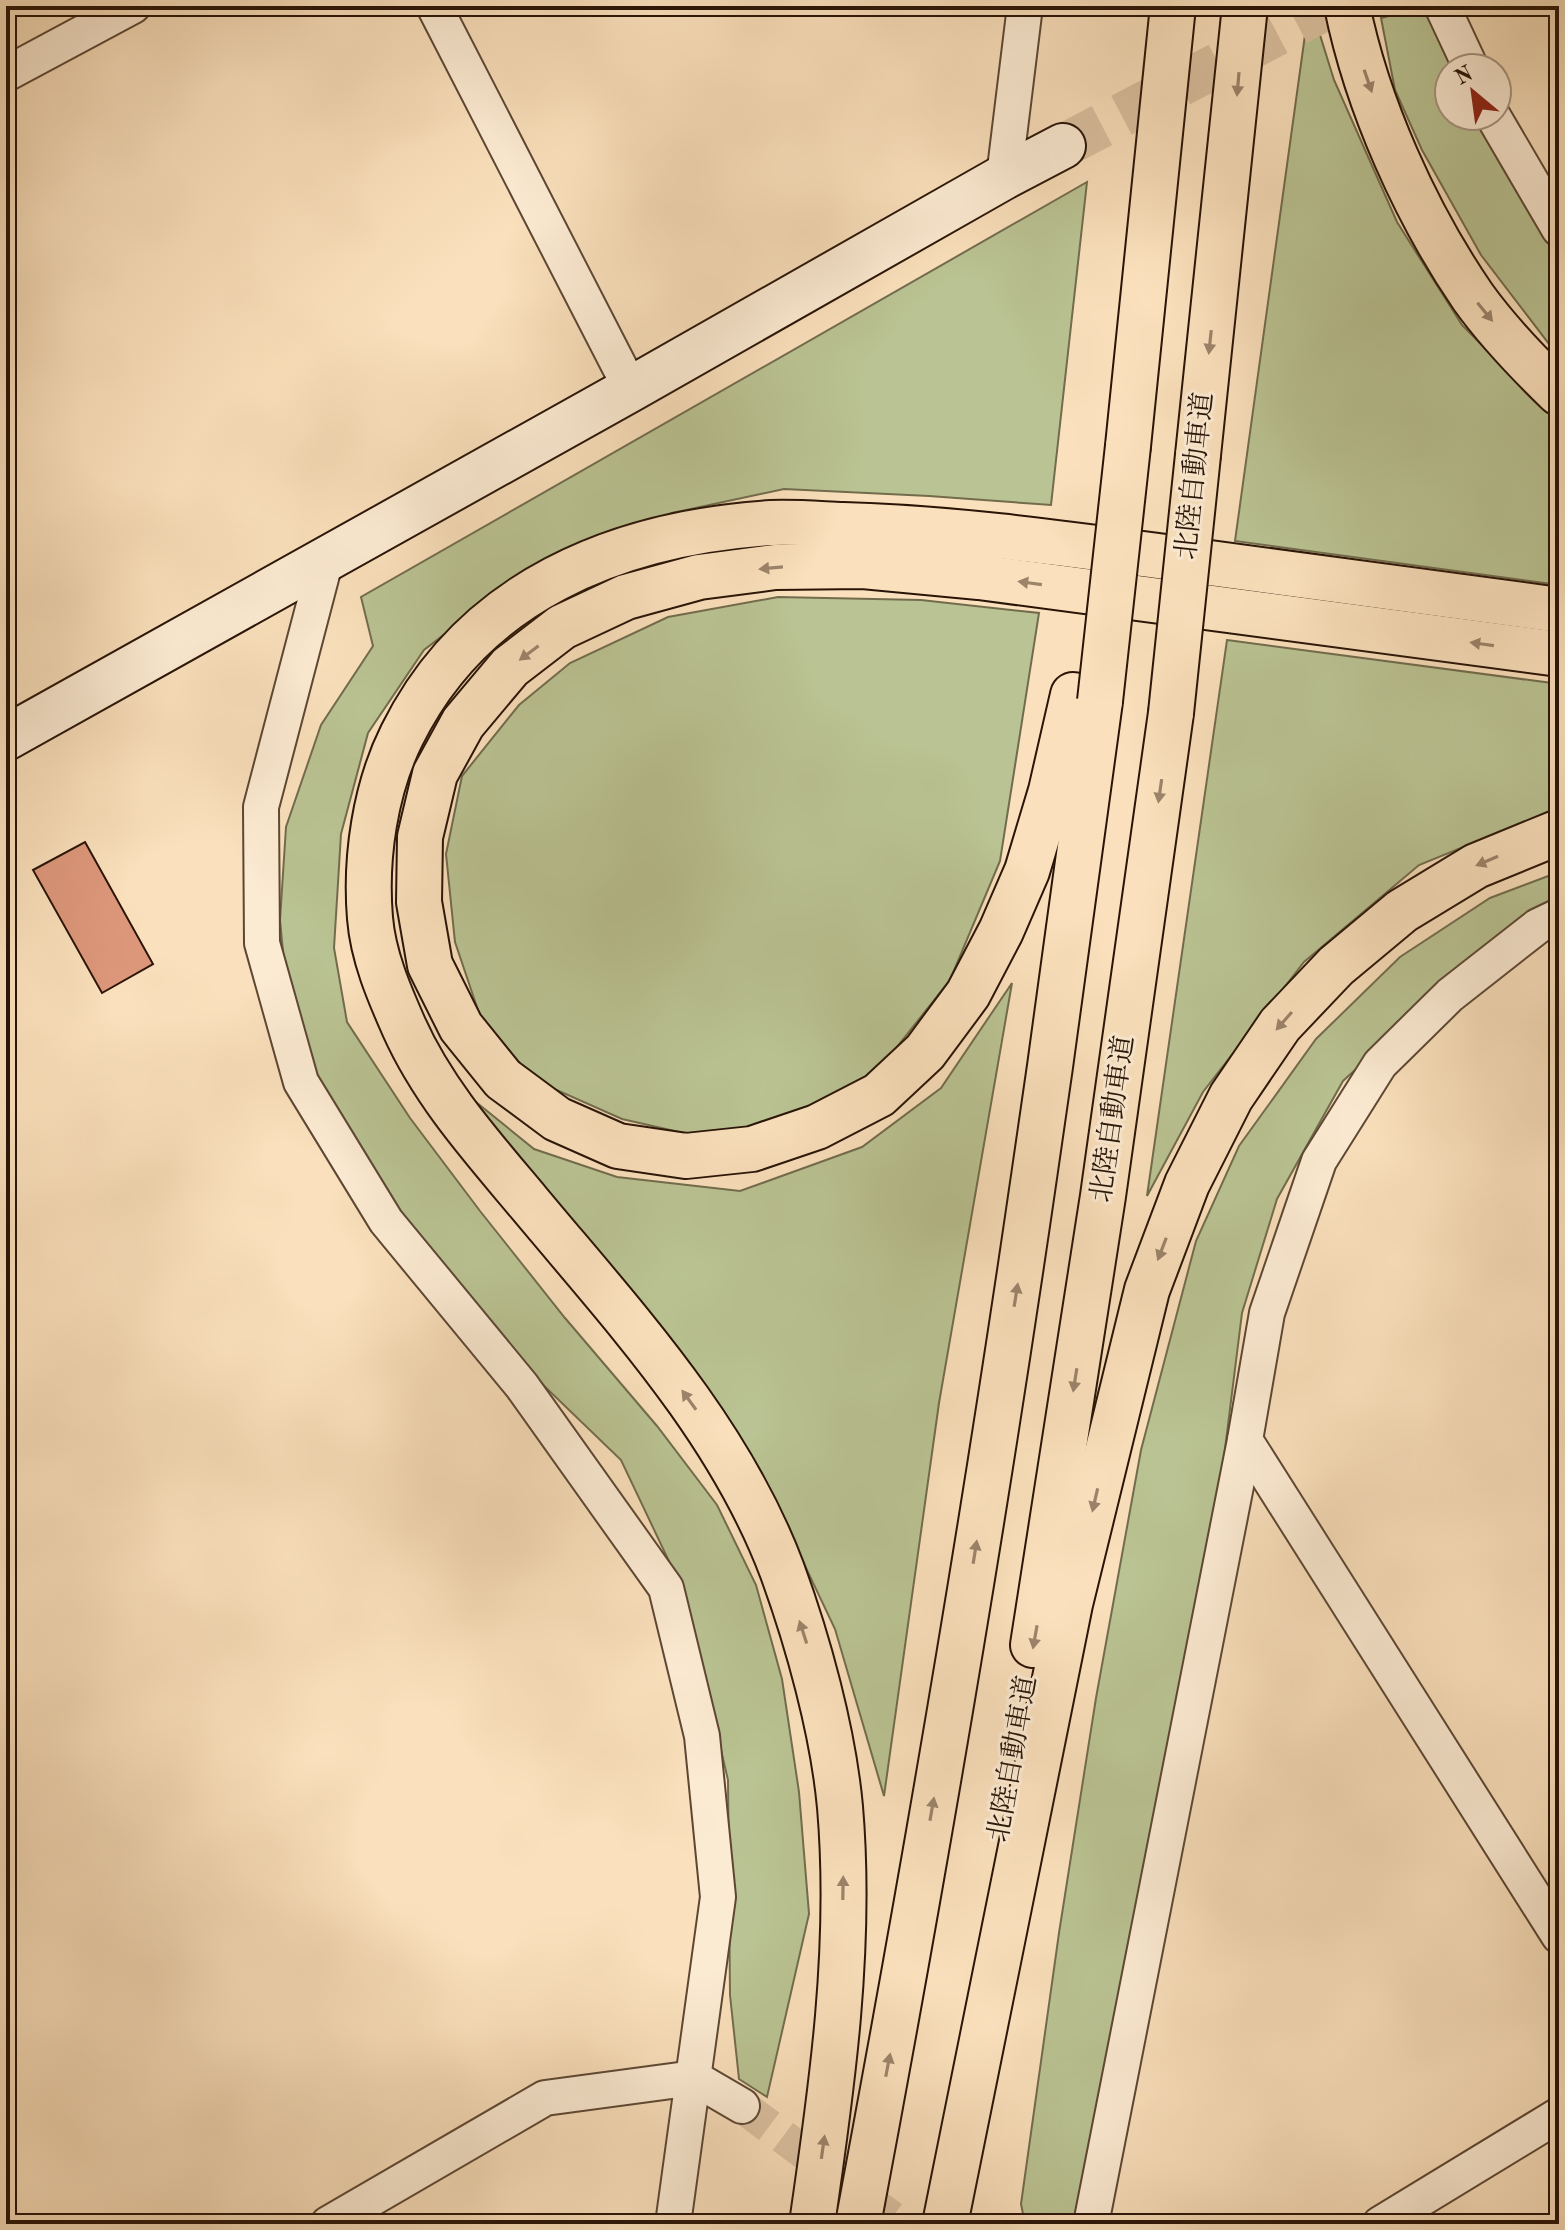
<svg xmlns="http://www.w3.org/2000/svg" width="1565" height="2230" font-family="'Old Standard TT','Noto Serif JP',serif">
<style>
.green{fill:#bac393;stroke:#726c4d;stroke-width:2}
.building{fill:#dd977b;stroke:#291407;stroke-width:2}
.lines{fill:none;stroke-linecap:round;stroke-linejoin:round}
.street-tunnel{stroke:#dbc1a1;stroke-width:34;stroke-dasharray:34 17;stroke-linecap:butt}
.secondary-tunnel{stroke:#dbc1a1;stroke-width:44;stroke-dasharray:44 22;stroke-linecap:butt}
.street-casing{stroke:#5d4734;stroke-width:38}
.secondary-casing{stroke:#291407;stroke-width:48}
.highway-casing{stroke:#291407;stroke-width:48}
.street{stroke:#fcebd3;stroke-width:34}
.secondary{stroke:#fcebd3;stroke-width:44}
.highway{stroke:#fae0bc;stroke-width:44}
.highway-bridge-casing{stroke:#291407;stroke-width:48;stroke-linecap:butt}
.highway-bridge{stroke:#fae0bc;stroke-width:44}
.oneway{fill:#9c846b}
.labels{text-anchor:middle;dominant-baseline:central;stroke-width:6;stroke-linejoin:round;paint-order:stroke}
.street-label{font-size:28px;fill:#291407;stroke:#fcebd3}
</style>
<rect width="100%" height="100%" fill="#fae0bc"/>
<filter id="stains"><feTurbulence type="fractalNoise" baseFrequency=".0025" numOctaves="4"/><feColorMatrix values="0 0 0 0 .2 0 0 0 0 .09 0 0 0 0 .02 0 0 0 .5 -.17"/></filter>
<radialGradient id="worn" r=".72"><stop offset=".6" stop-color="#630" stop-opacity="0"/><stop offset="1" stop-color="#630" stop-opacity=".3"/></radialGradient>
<g class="green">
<polygon points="1309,6 1311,6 1334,80 1397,222 1462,325 1559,424 1559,585 1235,541"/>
<polygon points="1426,6 1457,68 1449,68 1449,116 1478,116 1559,254 1559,357 1481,255 1422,150 1395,90 1381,18"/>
<polygon points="1087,182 1051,505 929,496 784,489 672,513 593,542 518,578 424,650 368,733 341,834 334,948 347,1022 410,1118 480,1211 565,1318 657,1426 717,1505 756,1585 782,1679 799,1792 809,1914 767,2097 739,2079 730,1995 728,1780 685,1595 621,1460 509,1352 343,1148 290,1025 280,920 286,827 321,725 373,646 361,597"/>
<polygon points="778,597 921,600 1039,613 1000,861 950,980 870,1081 783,1123 692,1135 622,1119 534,1080 480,1016 455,942 446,854 462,776 519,705 570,663 668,617"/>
<polygon points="1227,640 1559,684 1559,808 1419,865 1304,962 1203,1092 1147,1196"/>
<polygon points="1559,872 1559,925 1453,981 1343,1081 1277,1199 1242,1313 1222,1473 1081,2224 1025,2224 1021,2204 1059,1933 1096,1698 1141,1450 1196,1241 1239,1146 1316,1039 1400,957 1490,898"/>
<polygon points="1012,983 939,1403 884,1796 835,1629 761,1473 703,1382 466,1094 534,1149 617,1177 740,1191 862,1147 941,1088"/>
</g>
<polygon class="building" points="85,842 153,964 102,993 33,870"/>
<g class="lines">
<polyline class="street-tunnel" points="742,2106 900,2224"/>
<polyline class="secondary-tunnel" points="1063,146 1330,6"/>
<g class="street-casing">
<g id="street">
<polyline points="434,6 631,389"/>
<polyline points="1442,6 1471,68"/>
<polyline points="6,74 133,6"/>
<polyline points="1493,116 1559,229"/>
<polyline points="1004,177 1025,6"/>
<polyline points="326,559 261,807 262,943 301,1082 386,1221 522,1386 666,1588 702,1736 718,1897 673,2224"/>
<polyline points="1245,1440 1559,1936"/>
<polyline points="328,2224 545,2098 694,2078 742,2106"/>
<polyline points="1091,2224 1245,1440 1267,1313 1319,1161 1380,1064 1450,995 1538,926 1559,916"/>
<polyline points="1380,2224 1559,2115"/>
</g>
</g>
<g class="secondary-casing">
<polyline id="secondary" points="6,738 631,389 1004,177 1063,146"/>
</g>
<g class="highway-casing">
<g id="highway">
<path d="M1347 6C1367 105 1416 214 1473 297 1498 332 1528 363 1559 393"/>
<polyline points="1128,446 1173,6"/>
<polyline points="1198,455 1245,6"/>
<polyline points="1073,695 1051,791 1027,871 1001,931 968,994 925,1052 879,1095 817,1127 752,1149 686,1156 618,1146 557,1119 503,1079 461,1027 430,965 419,902 420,837 435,774 463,723 510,667 562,627 626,597 699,577 775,567 863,566 979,577 1559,654"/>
<polyline points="1033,1645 1103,1196 1171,713"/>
<path d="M812 2224C832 2087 852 1946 840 1807 833 1731 808 1641 782 1570 729 1429 624 1317 529 1203 483 1148 434 1094 404 1027 389 993 373 956 370 918 365 858 375 789 402 735 473 591 617 533 771 523 794 522 819 524 843 525 949 528 1053 542 1158 556 1292 574 1425 592 1559 610"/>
<path d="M858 2224C924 1874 984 1522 1035 1170 1058 1014 1079 858 1100 701"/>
<polyline points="945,2224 1070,1604 1147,1290 1187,1184 1231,1097 1280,1025 1336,966 1402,911 1476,866 1559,832"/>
</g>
</g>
<use href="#street" class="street"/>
<use href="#secondary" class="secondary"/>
<use href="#highway" class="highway"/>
<g class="highway-bridge-casing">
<g id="highway-bridge">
<polyline points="1100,701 1128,446"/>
<polyline points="1171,713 1198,455"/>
</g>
</g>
<use href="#highway-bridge" class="highway-bridge"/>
</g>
<defs><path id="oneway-solid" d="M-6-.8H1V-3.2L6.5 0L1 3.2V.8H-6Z" transform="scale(2)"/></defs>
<g class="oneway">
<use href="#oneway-solid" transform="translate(1368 81) rotate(71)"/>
<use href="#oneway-solid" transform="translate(1238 84) rotate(95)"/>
<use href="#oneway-solid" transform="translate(1485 312) rotate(51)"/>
<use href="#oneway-solid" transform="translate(1210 342) rotate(96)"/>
<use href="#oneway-solid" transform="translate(771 568) rotate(175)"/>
<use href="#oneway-solid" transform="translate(1030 583) rotate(-172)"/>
<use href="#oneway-solid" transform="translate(1482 644) rotate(-172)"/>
<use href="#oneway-solid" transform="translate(529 653) rotate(143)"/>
<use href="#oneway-solid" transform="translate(1160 791) rotate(98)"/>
<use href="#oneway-solid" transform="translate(1487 861) rotate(157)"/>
<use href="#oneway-solid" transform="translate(1284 1021) rotate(131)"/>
<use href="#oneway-solid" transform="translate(1162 1249) rotate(111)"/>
<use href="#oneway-solid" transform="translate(1016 1295) rotate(-81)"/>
<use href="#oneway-solid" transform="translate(1075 1380) rotate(99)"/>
<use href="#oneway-solid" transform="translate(689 1400) rotate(-126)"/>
<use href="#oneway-solid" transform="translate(1095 1500) rotate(103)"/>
<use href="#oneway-solid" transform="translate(975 1552) rotate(-81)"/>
<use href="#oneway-solid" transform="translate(803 1632) rotate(-108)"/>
<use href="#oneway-solid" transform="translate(1035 1637) rotate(100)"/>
<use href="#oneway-solid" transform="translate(932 1809) rotate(-80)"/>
<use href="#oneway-solid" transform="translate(843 1888) rotate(-89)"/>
<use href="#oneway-solid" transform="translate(888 2065) rotate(-79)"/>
<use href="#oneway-solid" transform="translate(823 2147) rotate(-82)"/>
</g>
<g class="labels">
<g class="street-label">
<text transform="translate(1196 476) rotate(-84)">北陸自動車道</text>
<text transform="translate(1114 1119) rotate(-82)">北陸自動車道</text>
<text transform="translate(1014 1759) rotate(-80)">北陸自動車道</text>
</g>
</g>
<rect width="1565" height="2230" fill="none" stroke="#fae0bc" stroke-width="32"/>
<rect x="8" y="8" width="1549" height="2214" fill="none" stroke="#291407" stroke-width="4"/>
<rect x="16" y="16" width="1533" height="2198" fill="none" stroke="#291407" stroke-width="2"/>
<g transform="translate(1473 92) rotate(331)"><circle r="38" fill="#fcebd3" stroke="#a89581" stroke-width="2"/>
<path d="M0-6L14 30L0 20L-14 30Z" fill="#8f2418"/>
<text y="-12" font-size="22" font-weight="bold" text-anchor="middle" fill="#291407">N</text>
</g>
<rect width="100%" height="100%" filter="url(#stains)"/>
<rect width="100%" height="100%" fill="url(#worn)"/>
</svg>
